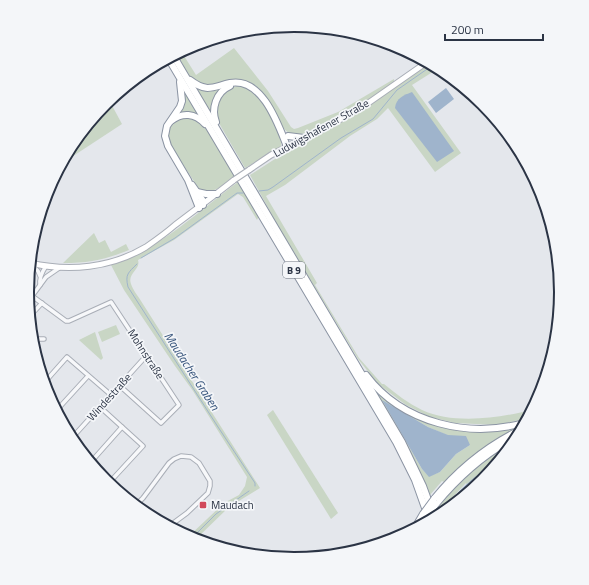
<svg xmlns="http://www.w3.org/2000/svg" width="589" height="585" font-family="'Titillium Web',sans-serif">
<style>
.green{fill:#c9d6c5;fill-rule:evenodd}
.water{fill:#9fb4cc}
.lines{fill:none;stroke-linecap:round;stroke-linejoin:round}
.stream{stroke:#9fb4cc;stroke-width:1}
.street-casing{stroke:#a9aeb7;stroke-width:5.5}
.secondary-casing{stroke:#a9aeb7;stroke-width:7}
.highway-casing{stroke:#8b94a3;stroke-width:8}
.street{stroke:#f7f8fa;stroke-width:3.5}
.secondary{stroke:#fff;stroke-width:5}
.highway{stroke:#fff;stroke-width:6}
.secondary-bridge-casing{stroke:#a9aeb7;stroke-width:7;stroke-linecap:butt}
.highway-bridge-casing{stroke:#8b94a3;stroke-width:8;stroke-linecap:butt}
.secondary-bridge{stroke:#fff;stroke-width:5}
.highway-bridge{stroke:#fff;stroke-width:6}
.poi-dot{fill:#d1495b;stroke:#f4f6f9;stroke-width:1.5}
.labels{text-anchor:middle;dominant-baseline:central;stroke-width:3.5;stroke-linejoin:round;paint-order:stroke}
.shield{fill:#f4f6f9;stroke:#676e7b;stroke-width:1}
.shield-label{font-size:10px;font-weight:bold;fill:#2b3445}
.street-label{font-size:11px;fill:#2b3445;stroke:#f4f6f9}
.poi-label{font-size:11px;fill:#2b3445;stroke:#f4f6f9;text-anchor:start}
.water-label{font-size:12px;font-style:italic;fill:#34527a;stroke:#f4f6f9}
.rim{fill:none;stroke:#2b3445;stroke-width:2}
</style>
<rect width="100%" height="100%" fill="#e4e7ec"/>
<g class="green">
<path d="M234 48 268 91 291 127 294 129 298 128 338 112 394 79V83C375 95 313 140 292 134 286 133 281 125 277 119 269 108 265 89 251 83 233 75 212 95 195 82 189 77 181 61 177 54L181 51 196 75Z"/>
<path d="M428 62 439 68 412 85 461 153 435 172 388 108 377 119 350 136 285 185 266 196 317 283 315 285 359 358 382 384H384C396 394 408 403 422 410 454 425 502 418 534 409L529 418 497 425 455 423 430 417 406 405 378 384 358 359 277 224 250 175 292 148 329 129 363 109Z"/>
<polygon points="231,84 222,89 213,117 193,85 201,89"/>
<path d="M237 86C242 87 247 87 252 91 265 100 275 125 282 140L281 147 245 168 216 118 219 97 231 88Z"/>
<polygon points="184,91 200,117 177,115 185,99"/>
<polygon points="109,100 122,124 61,164 72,144"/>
<path d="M186 116 199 120 207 130 234 176C222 185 214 196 199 189L171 146C164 128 170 123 186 116Z"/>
<path d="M238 182 259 216 257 220 243 197 238 194 174 240 138 260C141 270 127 273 131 284 133 290 138 296 141 301L260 488 229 507 195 540 188 537 224 503 239 495 245 486 247 477 193 391 175 366 124 290 111 265C160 249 197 212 238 182Z"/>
<path d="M94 233 99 243 105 240 111 252 126 244 129 250C104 260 90 263 63 263Z"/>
<polygon points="116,325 120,334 102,342 98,332"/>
<polygon points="95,332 103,358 101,360 79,340"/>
<path d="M372 387 376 388 405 411 431 424 453 429 481 432 522 425 495 440 471 457 444 482 442 481 430 495 408 449ZM383 401 428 427 470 445 456 454 440 472 429 476 422 469Z"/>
<polygon points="273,410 338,513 331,519 267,415"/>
<polygon points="517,440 483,482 469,494 470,491 466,483 452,498 441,516 437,518 435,511 461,480 484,460"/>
</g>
<g class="water">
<polygon points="446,88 454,99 436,113 428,102"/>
<path d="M412 92 454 151 437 162 395 108C396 98 404 95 412 92Z"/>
<polygon points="382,400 428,427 448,435 466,436 470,445 456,454 440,472 429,477 422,469"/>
<path d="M484 470 469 494 441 516C455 494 463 486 484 470Z"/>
</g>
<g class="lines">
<g class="stream">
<polyline points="259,191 268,190 273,187 341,138 373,119 397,90 433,65"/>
<polyline points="141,258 175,238 237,193 243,193"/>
<path d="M137 264C128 273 125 274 128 287L218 427 255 483V486"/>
<polyline points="191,539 216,514 249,491"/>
</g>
<g class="street-casing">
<g id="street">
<polyline points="31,264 38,271 40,276"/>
<path d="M40 285C39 278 42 272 46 266"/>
<polyline points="32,296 66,321 69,321 111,302 179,405 161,423 120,386"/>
<polyline points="28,298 32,296 46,277 59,268"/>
<polyline points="29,317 42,303"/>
<polyline points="33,346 39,339 44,339"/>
<polyline points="44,383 67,357 111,395"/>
<polyline points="100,407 143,446 108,484"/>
<polyline points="56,411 88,376"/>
<polyline points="71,439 147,355"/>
<polyline points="90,463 122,427"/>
<polyline points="135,506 143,498 169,463 174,459 181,456 191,457 199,463 210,481 210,486 208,493 187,513 168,527"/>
</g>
</g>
<g class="secondary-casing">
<g id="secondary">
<polyline points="249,170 271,155 325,128 364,106 427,62"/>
<path d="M30 263C69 272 111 268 146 247 156 240 166 233 175 225 195 210 215 195 234 180"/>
</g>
</g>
<g class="highway-casing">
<g id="highway">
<polyline points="173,55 402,442 423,486 435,519"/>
<polyline points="168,58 396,442 415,480 430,522"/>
<path d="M190 80C207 93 212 87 230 83 261 77 277 121 286 144V147"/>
<polyline points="180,82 182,101 180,107 167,126 165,136 168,146 188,180 199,208"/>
<path d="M171 121C182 112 195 113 205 124"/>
<path d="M216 122C211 109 216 92 230 86"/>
<polyline points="288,136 304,138"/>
<polyline points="192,185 203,201 203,205 198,203"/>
<polyline points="197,192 206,194 217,194"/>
<path d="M366 375C403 424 470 439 527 422"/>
<path d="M434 499C459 468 488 445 524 428"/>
<path d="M436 504C460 475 486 452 520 435"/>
<polyline points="421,527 425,519"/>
<polyline points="413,531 423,514"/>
</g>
</g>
<use href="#street" class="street"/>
<use href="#secondary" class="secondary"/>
<use href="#highway" class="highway"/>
<g class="secondary-bridge-casing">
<polyline id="secondary-bridge" points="234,180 249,170"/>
</g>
<g class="highway-bridge-casing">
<g id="highway-bridge">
<polyline points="423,514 434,499"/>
<polyline points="425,519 436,504"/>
</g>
</g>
<use href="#secondary-bridge" class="secondary-bridge"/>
<use href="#highway-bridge" class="highway-bridge"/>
</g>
<rect class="poi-dot" x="199" y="501" width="8" height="8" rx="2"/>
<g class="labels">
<rect class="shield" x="283" y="262" width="22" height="16" rx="3"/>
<g class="shield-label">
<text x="294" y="270">B 9</text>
</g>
<g class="street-label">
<text transform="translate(321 128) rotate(-29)">Ludwigshafener Straße</text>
<text transform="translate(146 354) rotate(57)">Mohnstraße</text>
<text transform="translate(109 397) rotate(-48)">Windestraße</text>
</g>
<g class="poi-label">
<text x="211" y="505">Maudach</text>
</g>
<g class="water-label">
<text transform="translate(192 371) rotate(57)">Maudacher Graben</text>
</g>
</g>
<path d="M0 0H589V585H0ZM34 292a260 260 0 1 1 520 0a260 260 0 1 1-520 0Z" fill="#f4f6f9" fill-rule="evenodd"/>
<path class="rim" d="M34 292a260 260 0 1 1 520 0a260 260 0 1 1-520 0Z"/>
<path d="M445 34v6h98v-6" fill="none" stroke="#2b3445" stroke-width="2"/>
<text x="451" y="34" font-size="12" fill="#2b3445" stroke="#f4f6f9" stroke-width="3" paint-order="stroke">200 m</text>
</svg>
